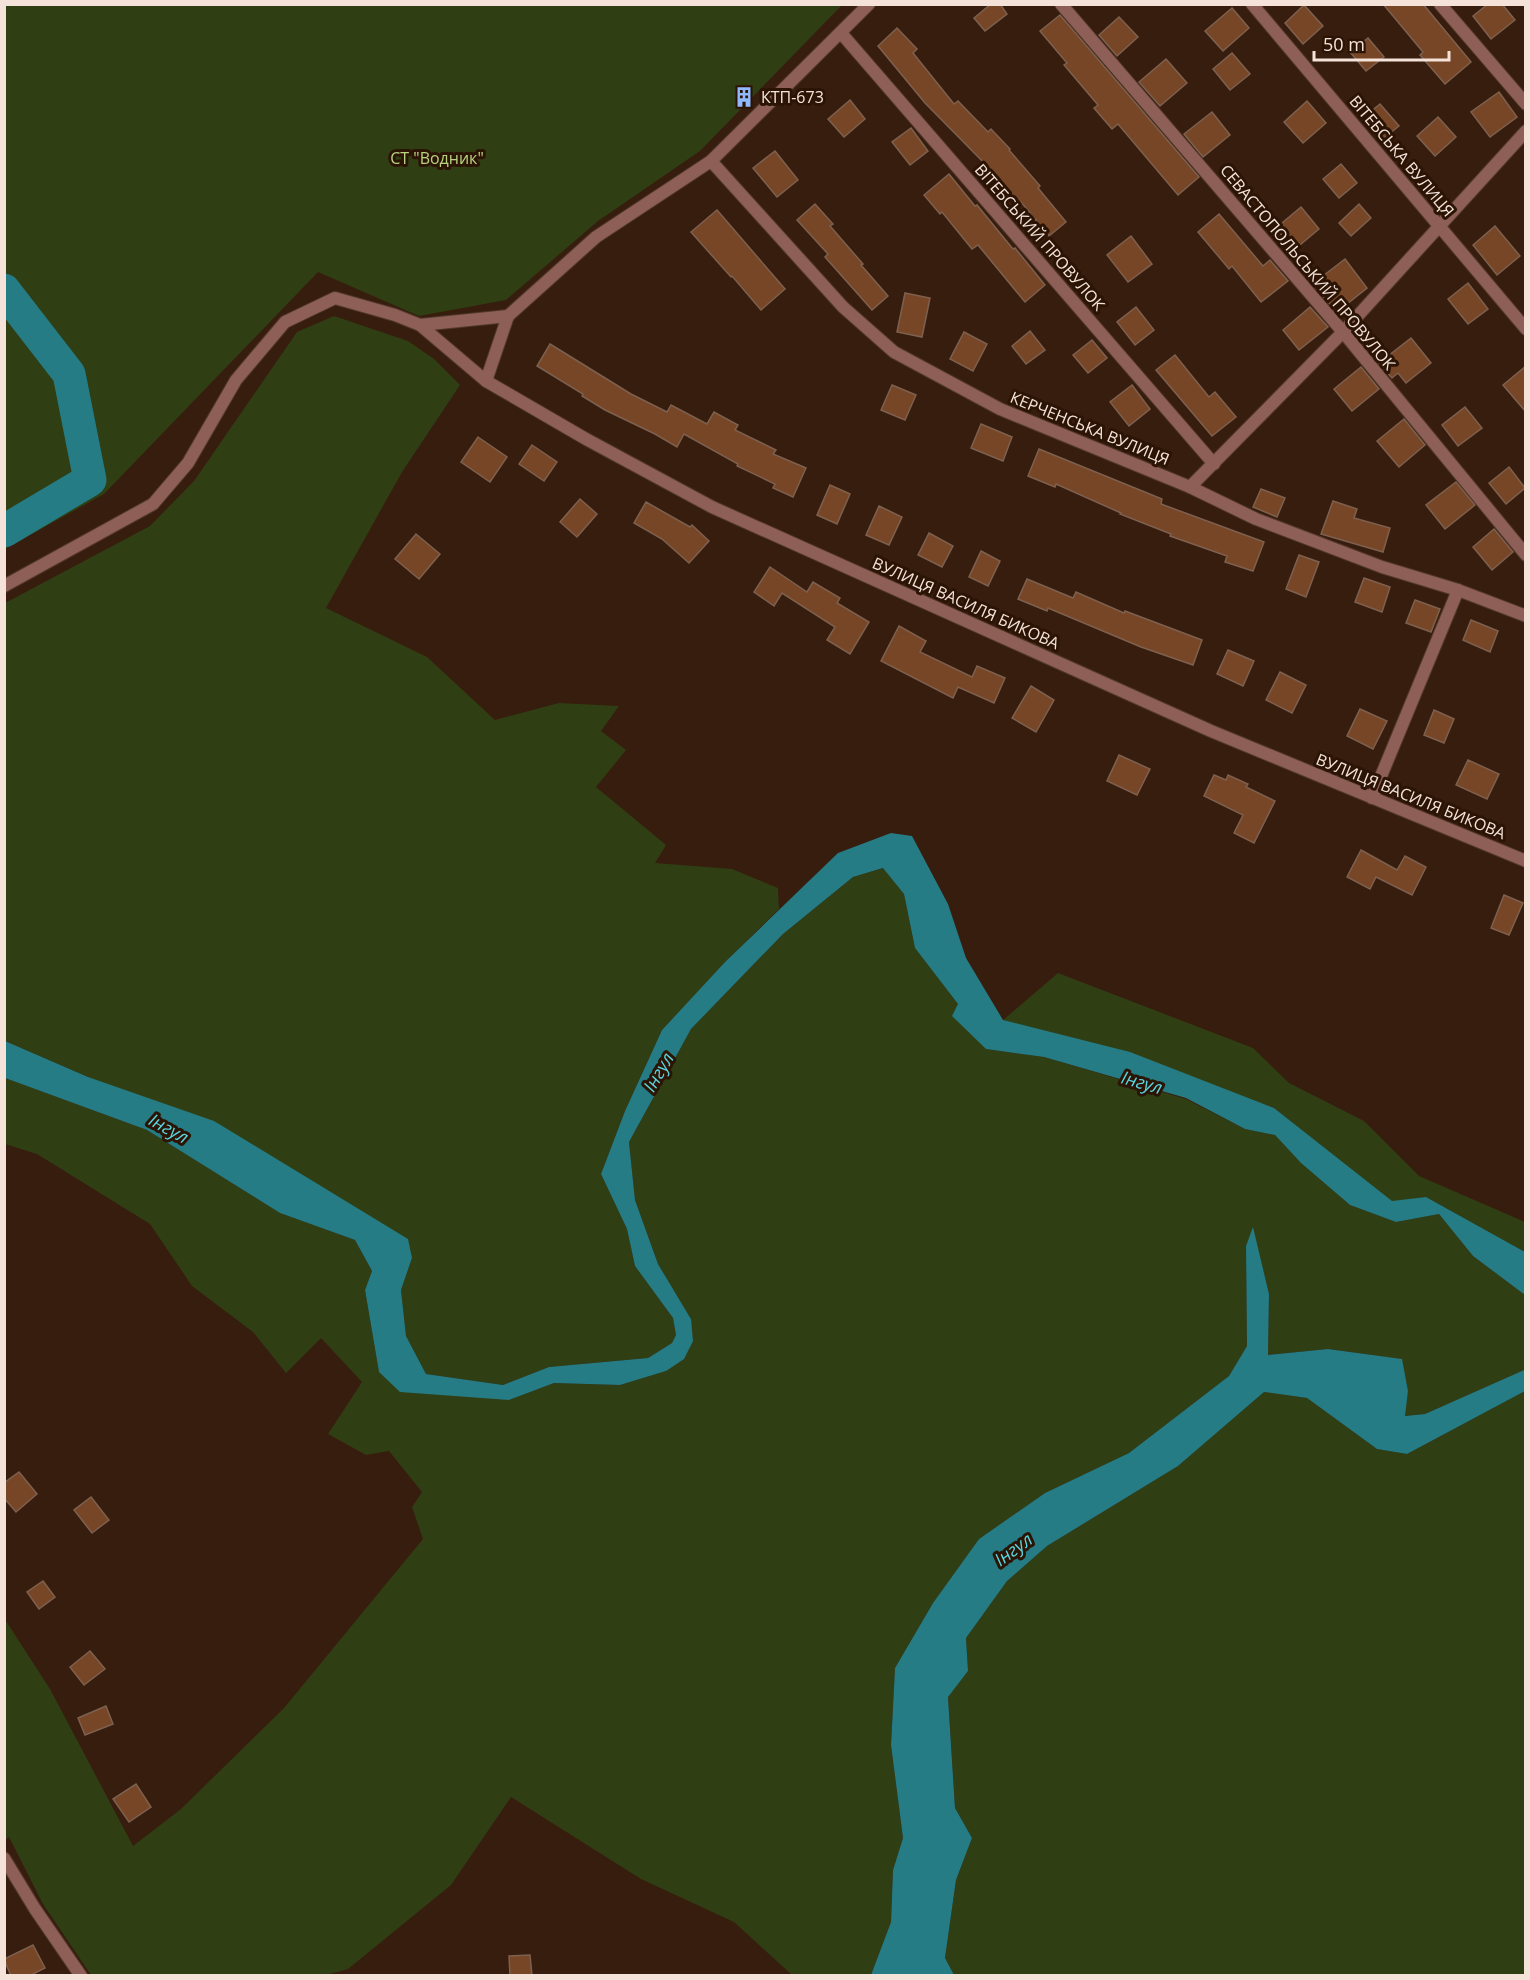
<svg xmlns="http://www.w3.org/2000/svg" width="1530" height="1980" font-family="'Open Sans',sans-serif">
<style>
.green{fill:#303e14}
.water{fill:#257c84}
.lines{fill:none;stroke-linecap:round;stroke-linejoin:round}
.river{stroke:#257c84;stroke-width:33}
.building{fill:#774627;stroke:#7e604f;stroke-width:1.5}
.street-casing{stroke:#52392b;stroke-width:14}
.street{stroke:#8e5f56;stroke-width:12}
.labels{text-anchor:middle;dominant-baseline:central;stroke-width:6;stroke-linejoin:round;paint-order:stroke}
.poi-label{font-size:16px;fill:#f5e3da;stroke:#2c1405;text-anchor:start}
.street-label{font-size:16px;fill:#f5e3da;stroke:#2c1405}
.park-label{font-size:16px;fill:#b7d382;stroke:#2c1405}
.water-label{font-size:18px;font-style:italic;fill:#59d6e2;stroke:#2c1405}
</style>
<rect width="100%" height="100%" fill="#371d0e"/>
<g class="green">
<polygon points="5,4 842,4 842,5 700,151 598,221 506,300 419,316 318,272 104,494 5,549"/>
<polygon points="334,316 408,341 434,359 460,385 402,472 326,608 427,657 495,720 559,703 619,706 601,731 626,750 596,787 666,845 655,863 732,869 778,888 779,909 725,962 662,1030 625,1111 601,1174 627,1229 635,1266 673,1318 676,1335 672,1343 648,1358 549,1367 503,1385 426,1374 406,1336 401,1290 412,1258 88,1077 5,1041 5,603 150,526 194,481 297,332"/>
<polygon points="884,868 904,894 915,948 958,1004 986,1049 1044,1057 1186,1099 1245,1129 1275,1135 1301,1163 1350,1205 1396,1222 1439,1214 1473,1256 1525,1295 1526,1367 1524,1370 1425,1414 1404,1416 1408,1391 1401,1359 1328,1349 1268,1355 1269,1294 1253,1229 1246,1246 1247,1346 1229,1376 1129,1453 1045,1493 979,1539 933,1603 895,1668 891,1745 903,1838 893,1870 891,1922 871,1975 792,1975 734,1922 641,1879 511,1797 451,1885 348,1969 322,1976 91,1975 43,1904 9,1837 5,1840 4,1618 50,1689 133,1846 181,1809 284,1708 423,1539 412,1507 422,1492 389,1451 366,1455 328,1434 362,1382 321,1338 286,1373 253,1332 192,1286 150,1224 37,1154 5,1144 5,1078 147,1130 280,1213 355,1240 372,1271 365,1290 379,1372 509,1400 554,1383 620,1385 666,1371 691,1319 658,1264 635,1200 629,1142 691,1029 783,934 853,877"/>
<polygon points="1058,973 1253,1048 1289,1083 1364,1121 1419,1176 1525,1222 1525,1252 1426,1197 1392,1202 1274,1108 1003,1020"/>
<polygon points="1525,1391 1525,1975 954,1976 945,1958 956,1880 972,1838 955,1808 948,1696 968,1671 966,1638 1007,1581 1047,1546 1178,1466 1264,1392 1307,1398 1377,1449 1407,1454"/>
</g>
<g class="water">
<polygon points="891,833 912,836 948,904 966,958 1003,1020 1130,1052 1274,1108 1392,1201 1426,1197 1525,1252 1525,1295 1473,1256 1439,1214 1396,1222 1350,1205 1301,1163 1275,1135 1245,1129 1186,1098 1044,1057 986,1049 952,1016 958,1004 915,948 904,894 883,868 853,877 783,934 691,1029 629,1142 635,1200 658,1264 691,1319 693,1341 684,1359 666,1371 620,1385 554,1383 509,1400 400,1392 379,1372 365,1290 372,1271 355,1240 280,1213 147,1130 5,1078 5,1041 88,1077 214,1121 408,1239 412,1258 401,1290 406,1336 426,1374 503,1385 549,1367 648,1358 672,1343 676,1335 673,1318 635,1266 627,1229 601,1174 625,1111 662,1030 725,962 838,853"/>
<polygon points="1253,1227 1269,1294 1268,1355 1328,1349 1402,1359 1408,1391 1405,1416 1425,1414 1524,1370 1525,1367 1525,1391 1407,1454 1377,1449 1307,1398 1264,1392 1178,1466 1047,1546 1007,1581 966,1638 968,1671 948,1697 955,1808 972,1838 956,1880 945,1958 954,1975 871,1975 891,1922 893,1870 903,1838 891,1745 895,1668 933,1603 979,1539 1045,1493 1129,1453 1229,1376 1247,1346 1246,1246"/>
</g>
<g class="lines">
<polyline class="river" points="4,290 69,374 90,480 4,531"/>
</g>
<g class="building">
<polygon points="991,4 1000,4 1007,14 985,31 974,18"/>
<polygon points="1383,4 1423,4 1471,62 1445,84 1420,55 1423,52"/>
<polygon points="1488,4 1502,4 1515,20 1491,39 1473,16"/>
<polygon points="1304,5 1323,26 1303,44 1285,23"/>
<polygon points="1232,8 1249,28 1223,51 1205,31"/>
<polygon points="1060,15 1199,177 1178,195 1118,124 1112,129 1094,108 1098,105 1064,65 1067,63 1040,31"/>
<polygon points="1119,17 1138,37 1117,56 1099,35"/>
<polygon points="897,28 917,49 913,53 954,104 958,101 988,132 991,129 1010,149 1009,150 1040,186 1038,188 1066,222 1049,236 1021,202 1020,203 993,172 925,103 878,46"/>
<polygon points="1368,38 1384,57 1366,71 1350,52"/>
<polygon points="1232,53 1250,74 1230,90 1213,69"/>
<polygon points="1166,59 1187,83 1160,106 1139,82"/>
<polygon points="1499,92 1517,117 1490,137 1471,112"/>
<polygon points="850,100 865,119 844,137 828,119"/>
<polygon points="1307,101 1326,123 1303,143 1284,122"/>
<polygon points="1380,104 1399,126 1383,139 1364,117"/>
<polygon points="1212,112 1230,135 1203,157 1184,134"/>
<polygon points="1438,117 1456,137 1435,156 1417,136"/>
<polygon points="911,128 928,151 910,165 892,142"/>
<polygon points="775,151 798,180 777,197 753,168"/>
<polygon points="1341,164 1357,183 1339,198 1323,179"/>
<polygon points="949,174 975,206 977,205 1013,249 1015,248 1045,285 1025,302 978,245 972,249 942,212 940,214 924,195"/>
<polygon points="815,204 833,224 830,226 863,264 861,265 888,296 872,310 825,257 828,254 797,220"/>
<polygon points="1359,204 1371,218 1351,236 1339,223"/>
<polygon points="1301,207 1319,229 1294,250 1276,228"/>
<polygon points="717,210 785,289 761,310 732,276 731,277 691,232"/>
<polygon points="1219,214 1263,266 1270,260 1288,281 1261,302 1232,266 1229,269 1198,232"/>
<polygon points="1495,226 1520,256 1497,275 1473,245"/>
<polygon points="1131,236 1152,264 1128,282 1107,255"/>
<polygon points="1345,259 1367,288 1337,312 1323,296 1329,291 1319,279"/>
<polygon points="1468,283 1488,309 1468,324 1448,299"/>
<polygon points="905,293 930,298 922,337 897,332"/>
<polygon points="1136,307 1154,330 1135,345 1117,322"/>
<polygon points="1310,307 1328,327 1299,350 1283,330"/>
<polygon points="1030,331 1045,350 1026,364 1012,346"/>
<polygon points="964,332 987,344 973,371 950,359"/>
<polygon points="1411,338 1431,363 1406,383 1398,373 1392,378 1379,363"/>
<polygon points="1092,340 1107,358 1088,373 1073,355"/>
<polygon points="550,344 631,394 667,412 671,405 707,424 714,412 738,425 735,430 776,450 773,454 806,468 793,497 773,488 775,484 737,466 738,464 684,434 677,447 655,434 605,410 582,396 583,394 537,366"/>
<polygon points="1175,355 1209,397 1215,392 1236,417 1212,436 1156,370"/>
<polygon points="1526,366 1526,412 1503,385"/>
<polygon points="1361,367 1379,389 1352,411 1334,389"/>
<polygon points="892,385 916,395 905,420 881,410"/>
<polygon points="1132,385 1150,409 1129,426 1110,402"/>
<polygon points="1465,407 1482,428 1458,446 1442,425"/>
<polygon points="1404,419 1425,445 1399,467 1377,441"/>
<polygon points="981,424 1012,437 1003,461 971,448"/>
<polygon points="478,437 507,457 490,482 461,462"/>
<polygon points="532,445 557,462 544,481 519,464"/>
<polygon points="1039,449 1162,499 1161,504 1264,542 1253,571 1225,562 1227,556 1170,536 1171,534 1120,514 1121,513 1056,484 1055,487 1028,476"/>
<polygon points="1509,467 1525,488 1506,504 1489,483"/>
<polygon points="1456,482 1475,505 1445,529 1426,505"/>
<polygon points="830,485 850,494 837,524 817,515"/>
<polygon points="1261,489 1285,498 1277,517 1253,507"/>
<polygon points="580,499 597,514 577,537 560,522"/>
<polygon points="1333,501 1357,509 1354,518 1390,528 1383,552 1321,534"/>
<polygon points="646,502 690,527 692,525 709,541 689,563 662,539 634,523"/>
<polygon points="879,506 902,517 889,545 866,535"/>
<polygon points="1494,529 1513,552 1492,570 1473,547"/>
<polygon points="929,533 953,546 942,567 918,555"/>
<polygon points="416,534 440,554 419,579 395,559"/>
<polygon points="981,551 1000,561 988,586 969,577"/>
<polygon points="1299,555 1319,562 1306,597 1286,589"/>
<polygon points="770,567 807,592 813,582 840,598 837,603 869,622 850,654 827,640 835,627 782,593 774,606 754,592"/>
<polygon points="1364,578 1390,587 1382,612 1355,602"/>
<polygon points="1027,579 1073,598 1076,592 1124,613 1125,611 1202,640 1193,665 1141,647 1048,608 1047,611 1018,599"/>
<polygon points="1415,600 1440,609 1431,632 1406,623"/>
<polygon points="1471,620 1498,631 1490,652 1463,640"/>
<polygon points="899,626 926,641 920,652 972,677 977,666 1005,678 994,703 958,687 953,698 881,661"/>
<polygon points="1228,650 1254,661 1243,686 1217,674"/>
<polygon points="1280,672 1306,685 1292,713 1266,700"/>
<polygon points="1031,686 1054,700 1036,732 1012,718"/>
<polygon points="1360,709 1387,721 1373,749 1347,736"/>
<polygon points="1434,710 1454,719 1444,743 1424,735"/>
<polygon points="1119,755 1150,769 1137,795 1107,781"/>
<polygon points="1468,760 1499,774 1487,799 1456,785"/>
<polygon points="1214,775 1226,780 1228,775 1248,784 1246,787 1275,801 1254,843 1234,833 1243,815 1204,796"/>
<polygon points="1361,850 1397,870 1405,856 1426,867 1412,895 1376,877 1370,889 1347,877"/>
<polygon points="1504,895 1523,903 1509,935 1491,928"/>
<polygon points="19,1472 37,1494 16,1512 4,1498 4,1483"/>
<polygon points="91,1497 109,1520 92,1533 74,1510"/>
<polygon points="43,1581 55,1597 39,1609 27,1592"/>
<polygon points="90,1651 105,1669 84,1685 70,1667"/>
<polygon points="106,1706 113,1724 85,1735 78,1718"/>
<polygon points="136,1784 151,1807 129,1822 113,1799"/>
<polygon points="33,1945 45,1968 29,1976 11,1976 4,1959"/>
<polygon points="530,1955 532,1976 510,1976 509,1956"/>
</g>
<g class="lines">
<g class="street-casing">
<g id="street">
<polyline points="1061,4 1343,332 1526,555"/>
<polyline points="1252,4 1526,329"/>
<polyline points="1440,4 1526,104"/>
<polyline points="841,33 1214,464"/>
<polyline points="711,161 843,307 894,352 1000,409 1190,487 1256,519 1382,567 1458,590 1526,616"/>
<polyline points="420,325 486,381 586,439 712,507 1211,731 1526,861"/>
<polyline points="486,381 508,316"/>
<polyline points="1190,487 1343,332 1526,131"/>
<polyline points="4,586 153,504 188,463 236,380 285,322 335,298 395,315 420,325 508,316 596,237 711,161 869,4"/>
<polyline points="1372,798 1458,590"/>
<polyline points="4,1858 35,1909 81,1976"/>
</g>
</g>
<use href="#street" class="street"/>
</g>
<defs>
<g id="building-bare" transform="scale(1.62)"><path d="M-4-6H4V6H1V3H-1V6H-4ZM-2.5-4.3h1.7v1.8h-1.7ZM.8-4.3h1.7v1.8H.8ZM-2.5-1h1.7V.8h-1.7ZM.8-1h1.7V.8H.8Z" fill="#8fb8fd" stroke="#2c1405" stroke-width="2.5" paint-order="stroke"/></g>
</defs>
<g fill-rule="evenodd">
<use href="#building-bare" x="744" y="97"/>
</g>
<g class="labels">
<g class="poi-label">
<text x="761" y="97">КТП-673</text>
</g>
<g class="street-label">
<text transform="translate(1402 156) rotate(50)">ВІТЕБСЬКА ВУЛИЦЯ</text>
<text transform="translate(1040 237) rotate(49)">ВІТЕБСЬКИЙ ПРОВУЛОК</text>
<text transform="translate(1308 267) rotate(50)">СЕВАСТОПОЛЬСЬКИЙ ПРОВУЛОК</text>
<text transform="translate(1090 428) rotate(22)">КЕРЧЕНСЬКА ВУЛИЦЯ</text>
<text transform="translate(966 603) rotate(24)">ВУЛИЦЯ ВАСИЛЯ БИКОВА</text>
<text transform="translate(1411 796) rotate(22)">ВУЛИЦЯ ВАСИЛЯ БИКОВА</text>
</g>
<g class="park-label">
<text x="437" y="158">СТ "Водник"</text>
</g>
<g class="water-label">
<text transform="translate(658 1072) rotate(-60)">Інгул</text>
<text transform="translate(1142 1082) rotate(16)">Інгул</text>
<text transform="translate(169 1128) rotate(29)">Інгул</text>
<text transform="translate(1013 1549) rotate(-36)">Інгул</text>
</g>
</g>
<rect width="1530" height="1980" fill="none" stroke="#f5e3da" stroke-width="12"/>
<path d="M1314 51v9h135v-9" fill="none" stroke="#f5e3da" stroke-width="3"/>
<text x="1323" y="51" font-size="18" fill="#f5e3da" stroke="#2c1405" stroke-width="4.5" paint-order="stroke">50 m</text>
</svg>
